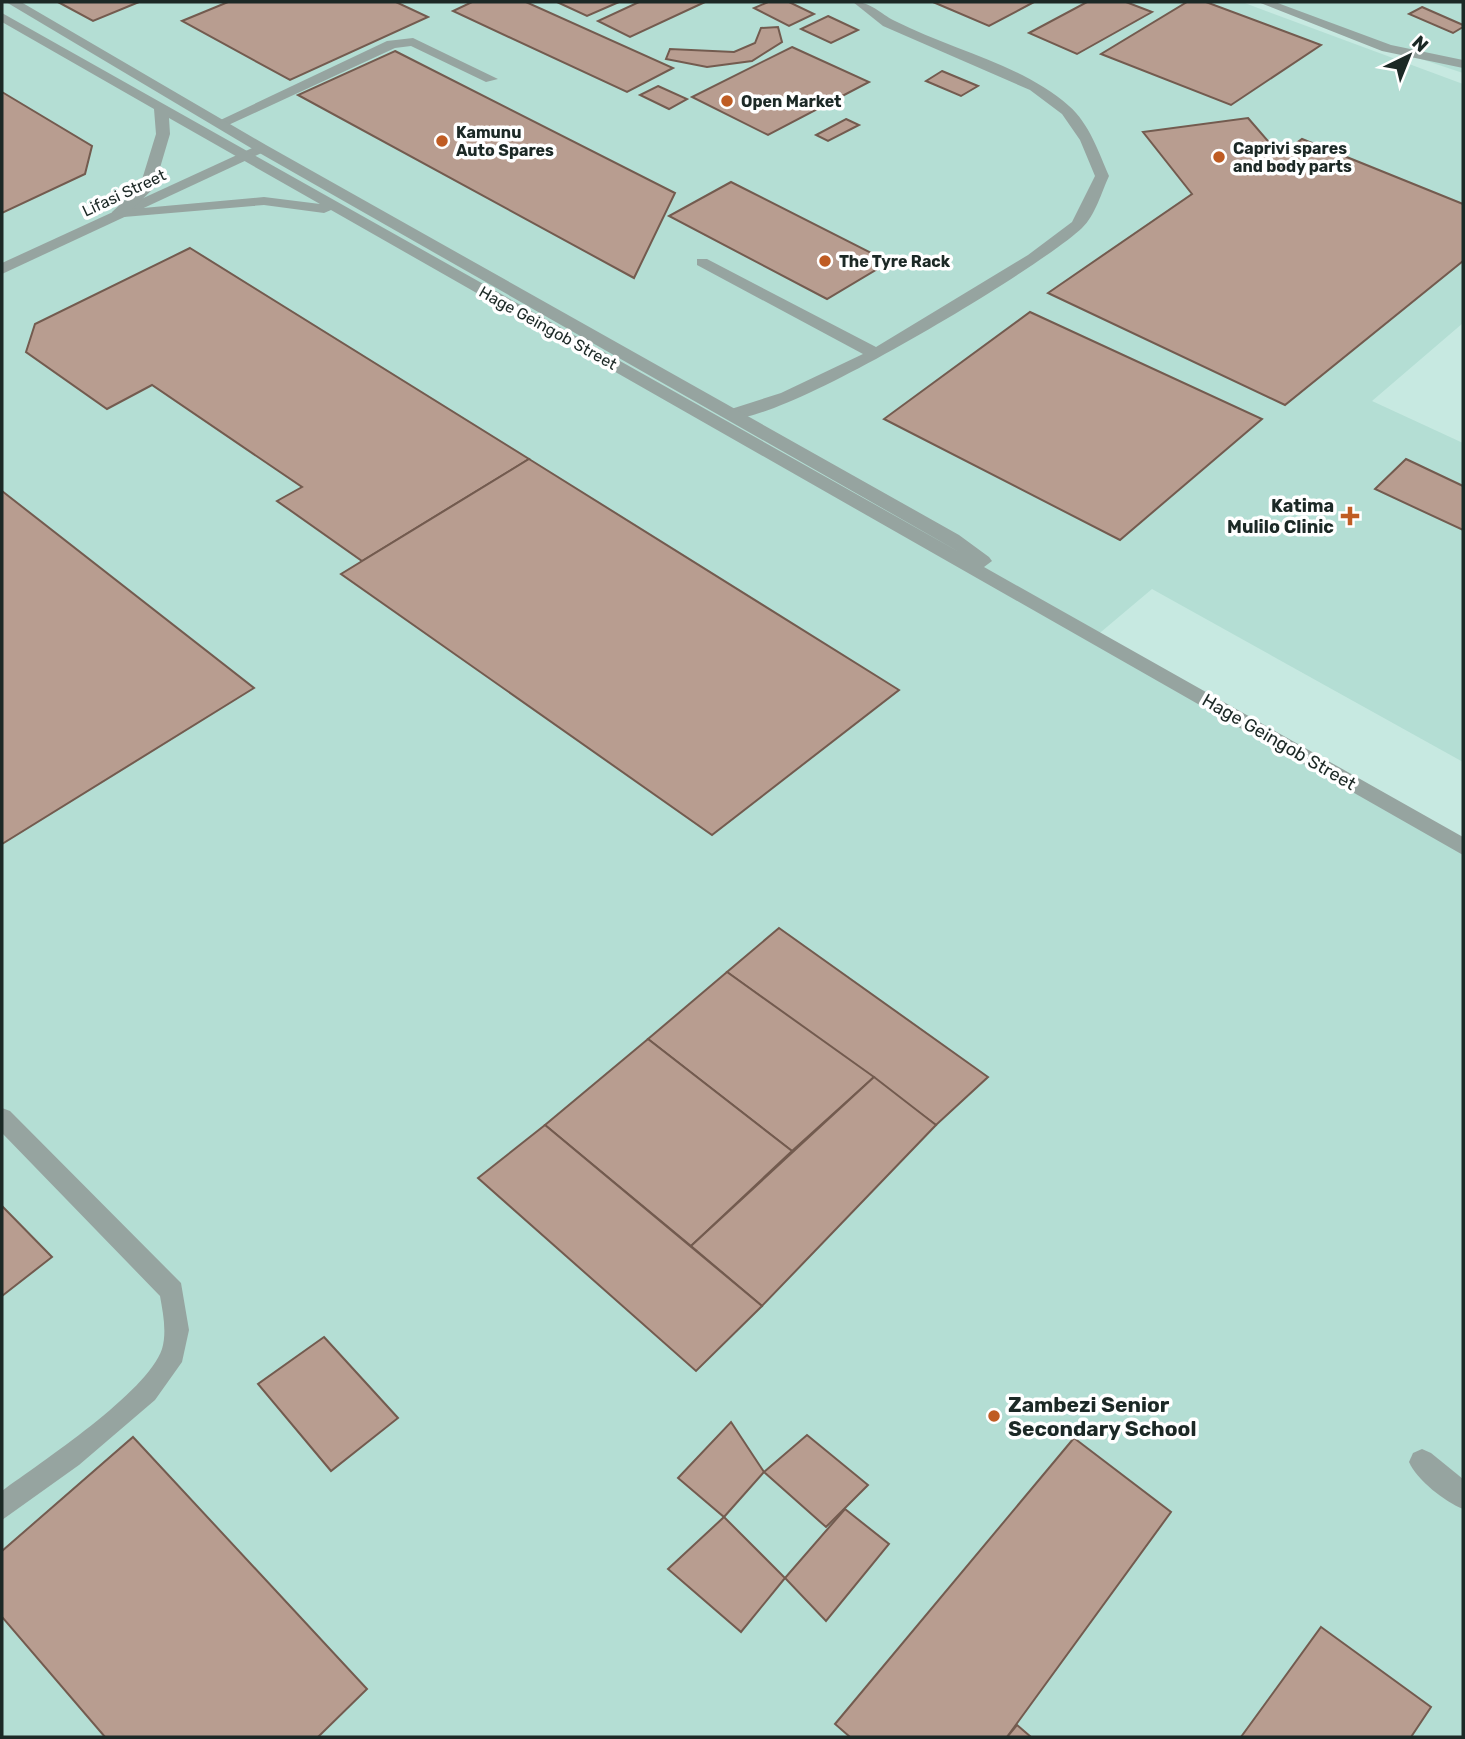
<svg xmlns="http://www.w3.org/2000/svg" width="1465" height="1739" font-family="Rubik,sans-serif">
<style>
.built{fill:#b4ded4}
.building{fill:#b89d90;stroke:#735b4f;stroke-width:2}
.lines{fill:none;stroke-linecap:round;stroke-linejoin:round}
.service{fill:#96a4a0;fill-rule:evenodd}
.minor{fill:#96a4a0;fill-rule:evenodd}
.tertiary{fill:#96a4a0;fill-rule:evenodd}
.poi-dot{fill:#bf5c23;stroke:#fff;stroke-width:2.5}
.labels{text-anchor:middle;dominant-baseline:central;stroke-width:7;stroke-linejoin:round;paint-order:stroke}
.far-poi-label{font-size:16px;font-weight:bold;fill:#1c2926;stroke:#fff;text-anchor:start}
.far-street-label{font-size:16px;fill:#1c2926;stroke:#fff}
.poi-label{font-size:18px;font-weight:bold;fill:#1c2926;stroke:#fff;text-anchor:end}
.street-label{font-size:18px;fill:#1c2926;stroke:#fff}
.near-poi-label{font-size:21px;font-weight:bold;fill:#1c2926;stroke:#fff;text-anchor:start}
</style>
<rect width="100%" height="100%" fill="#c7e9e1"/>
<g class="built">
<polygon points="2,2 1242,2 1463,84 1463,323 1372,401 1463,443 1463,762 1152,589 1095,637 1463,847 1463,1737 2,1737"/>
<polygon points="1266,2 1463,2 1463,73 1406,54"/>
</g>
<g class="building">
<polygon points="58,2 139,2 93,21"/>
<polygon points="228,2 396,2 428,17 290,80 182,21"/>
<polygon points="472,2 526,2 673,68 627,92 453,11"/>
<polygon points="557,2 619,2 587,16"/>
<polygon points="639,2 705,2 630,37 598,21"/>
<polygon points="768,2 789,2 814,14 789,26 754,8"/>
<polygon points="933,2 1034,2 989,26"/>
<polygon points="1087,2 1126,2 1152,12 1077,54 1029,33"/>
<polygon points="1187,2 1206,2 1321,45 1231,105 1101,54"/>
<polygon points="1422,7 1463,25 1463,27 1453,33 1409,14"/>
<polygon points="828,16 858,30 831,43 801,29"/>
<polygon points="778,27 782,42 752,61 707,67 666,59 670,49 734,52 755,43 761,28"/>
<polygon points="792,47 869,82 768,135 692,97"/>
<polygon points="395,51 675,193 634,278 298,95"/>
<polygon points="942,71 978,86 961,96 926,81"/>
<polygon points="658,86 687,99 669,109 640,95"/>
<polygon points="2,92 92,146 85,174 2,213"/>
<polygon points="1248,118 1280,155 1302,139 1463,204 1463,261 1285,405 1048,293 1192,194 1143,132"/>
<polygon points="846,119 859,125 828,141 816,135"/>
<polygon points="731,182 889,262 827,299 669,216"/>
<polygon points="190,248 529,459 362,561 277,501 302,487 152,385 107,409 26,352 35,324"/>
<polygon points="1030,312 1262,419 1120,540 884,419"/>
<polygon points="529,459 899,690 712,835 341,574"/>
<polygon points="1406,459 1463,486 1463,530 1375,489"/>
<polygon points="2,491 254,688 2,844"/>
<polygon points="779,928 988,1077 936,1125 727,972"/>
<polygon points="727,972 874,1077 792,1151 648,1039"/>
<polygon points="648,1039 792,1151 691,1246 545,1125"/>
<polygon points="874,1077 936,1125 762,1306 691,1246"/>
<polygon points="545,1125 762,1306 696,1371 478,1178"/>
<polygon points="2,1206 52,1257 2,1296"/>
<polygon points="324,1337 398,1418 331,1471 258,1384"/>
<polygon points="731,1422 764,1472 724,1517 678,1478"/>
<polygon points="807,1435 868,1485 826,1527 764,1472"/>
<polygon points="133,1437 367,1689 318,1737 105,1737 2,1617 2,1551"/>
<polygon points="1074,1438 1171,1512 1007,1737 850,1737 835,1724"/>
<polygon points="845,1509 889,1544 826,1621 785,1578"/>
<polygon points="724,1517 785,1578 741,1632 668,1569"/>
<polygon points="1321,1627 1431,1707 1411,1737 1241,1737"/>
<polygon points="1017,1725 1031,1737 1007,1737"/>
</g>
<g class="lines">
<g class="service">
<path d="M853 2C872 2 879 13 895 21 952 50 1021 64 1069 106 1089 123 1099 153 1109 176 1102 191 1095 216 1082 228 1043 266 774 429 728 418L726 414 728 410 781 393 863 354 697 265V259H707L876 347 1028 255 1072 222 1095 176 1080 140 1062 114 1030 90 883 26Z"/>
<polygon points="1258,2 1275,2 1391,45 1463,60 1463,68 1382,51"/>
<polygon points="413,38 498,79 486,82 411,46 395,48 224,127 212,124 387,41"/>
<path d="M2 1108 10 1111 181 1283 189 1330 182 1362 155 1400 79 1465 2 1520V1491C41 1462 147 1393 162 1349 167 1332 163 1313 160 1296L2 1133Z"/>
</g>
<g class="minor">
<polygon points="261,144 268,148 266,151 2,274 2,263"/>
<path d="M1422 1449 1431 1453 1463 1479V1509C1445 1502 1417 1480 1409 1462L1413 1453Z"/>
</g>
<path class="tertiary" d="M6 2H21L266 145 959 535 989 557 992 561 984 567 1463 837V855L331 210 324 213 264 205 112 218V212L140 186 156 134 154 109 2 22V13L961 553 256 151ZM169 118 320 204 264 197 132 209 154 188 170 134Z"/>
</g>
<g class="poi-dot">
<circle cx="727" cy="101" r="7"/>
<circle cx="442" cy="141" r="7"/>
<circle cx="1219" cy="157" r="7"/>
<circle cx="825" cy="261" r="7"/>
<path d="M1346.5 505.5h7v7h7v7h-7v7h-7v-7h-7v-7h7z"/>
<circle cx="994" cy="1416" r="7"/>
</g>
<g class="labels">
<g class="far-poi-label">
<text x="741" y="101">Open Market</text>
<text x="456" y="132">Kamunu<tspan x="456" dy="18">Auto Spares</tspan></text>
<text x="1233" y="148">Caprivi spares<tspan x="1233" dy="18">and body parts</tspan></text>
<text x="839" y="261">The Tyre Rack</text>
</g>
<g class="far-street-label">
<text transform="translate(124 193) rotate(-25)">Lifasi Street</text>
<text transform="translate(548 328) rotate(29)">Hage Geingob Street</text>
</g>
<g class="poi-label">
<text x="1334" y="506">Katima<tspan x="1334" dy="21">Mulilo Clinic</tspan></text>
</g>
<g class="street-label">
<text transform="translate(1279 742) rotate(30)">Hage Geingob Street</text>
</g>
<g class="near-poi-label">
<text x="1008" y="1404">Zambezi Senior<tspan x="1008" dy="24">Secondary School</tspan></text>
</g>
</g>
<rect width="1465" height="1739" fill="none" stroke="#1c2926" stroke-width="7"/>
<g transform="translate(1409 56) rotate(43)" stroke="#ffffff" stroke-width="5" paint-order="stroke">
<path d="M0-5L12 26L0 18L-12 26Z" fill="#1c2926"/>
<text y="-10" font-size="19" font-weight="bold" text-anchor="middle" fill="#1c2926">N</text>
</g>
</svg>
